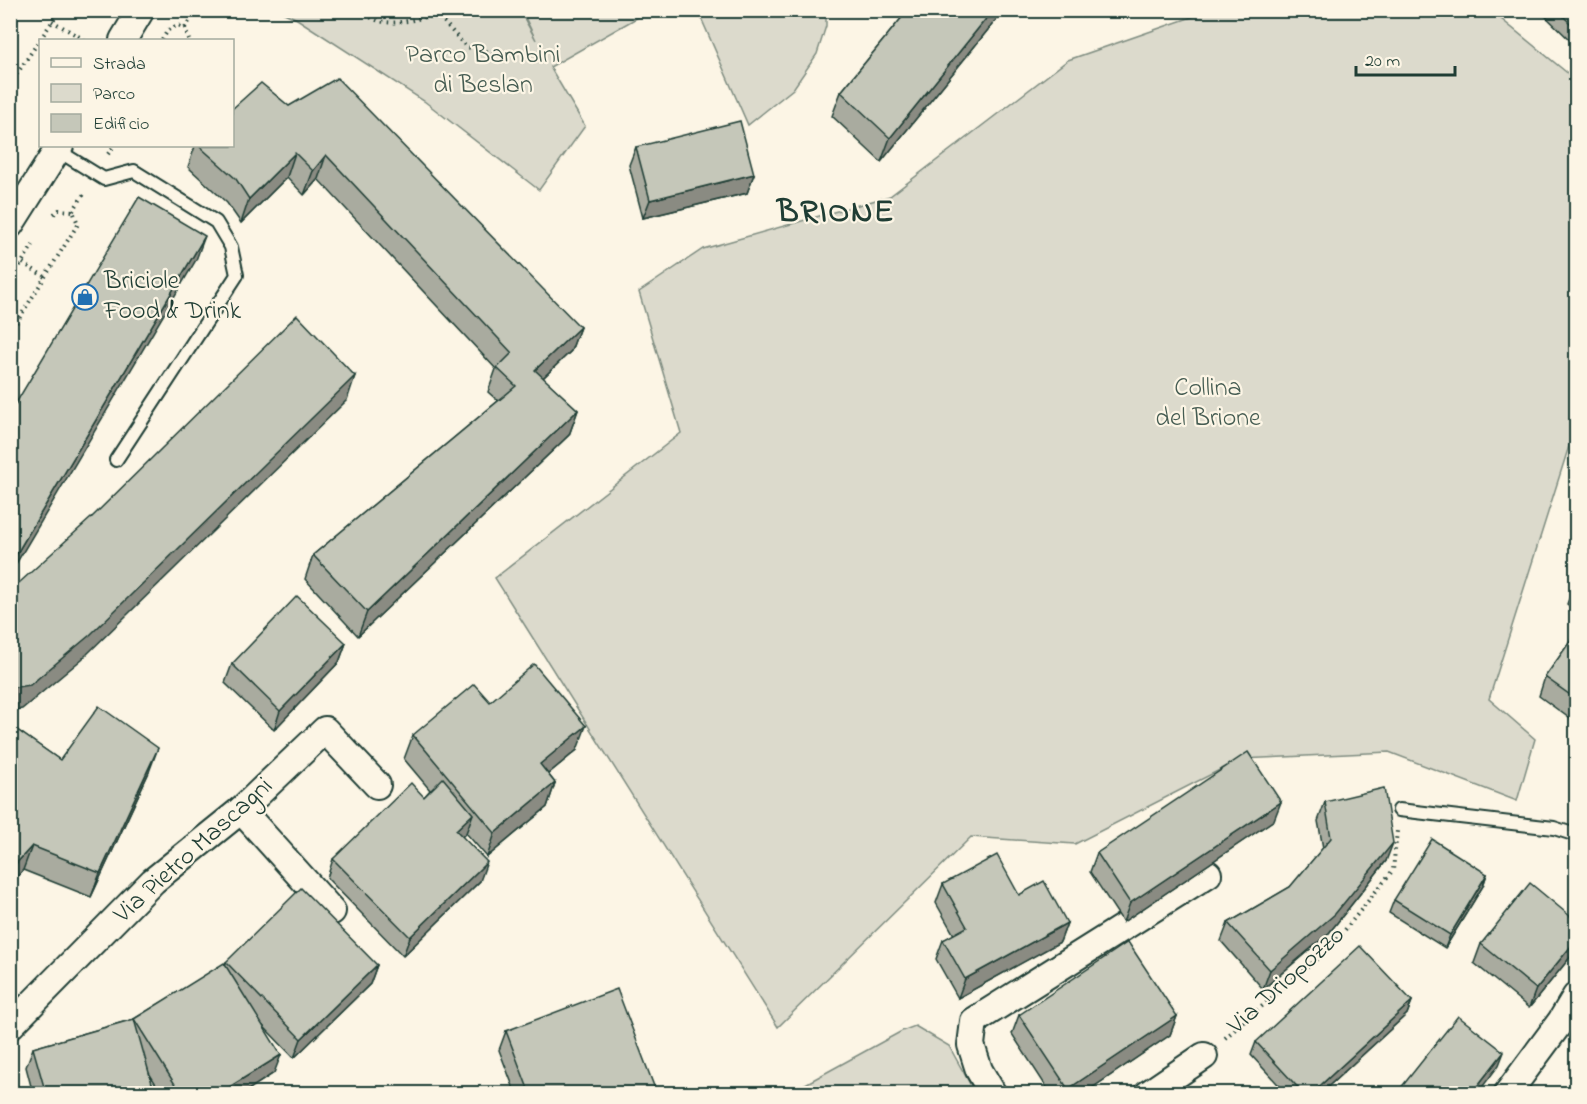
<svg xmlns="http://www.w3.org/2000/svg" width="1587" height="1104" font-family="'Indie Flower',sans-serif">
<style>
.green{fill:#dcdacc;stroke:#7e8c80;stroke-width:1.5}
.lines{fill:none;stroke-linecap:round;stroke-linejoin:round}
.lane-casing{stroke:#1f3d34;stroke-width:16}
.street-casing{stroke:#1f3d34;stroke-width:30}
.path{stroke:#1f3d34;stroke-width:4;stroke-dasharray:1.5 4.5;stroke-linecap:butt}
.lane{stroke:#fcf5e5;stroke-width:12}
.street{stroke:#fcf5e5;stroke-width:26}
.wall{fill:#a9ab9f;stroke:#1f3d34;stroke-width:1.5}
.shaded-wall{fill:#8a8b82;stroke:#1f3d34;stroke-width:1.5}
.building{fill:#c5c7b9;stroke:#1f3d34;stroke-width:1.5}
.labels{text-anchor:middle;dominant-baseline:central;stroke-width:4.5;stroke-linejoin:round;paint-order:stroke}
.park-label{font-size:26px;fill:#455c52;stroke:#fcf5e5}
.poi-label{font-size:26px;fill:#1f3d34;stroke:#fcf5e5;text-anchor:start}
.street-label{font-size:26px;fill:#1f3d34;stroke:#fcf5e5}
.district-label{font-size:32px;font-weight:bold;letter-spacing:1.5px;fill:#1f3d34;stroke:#fcf5e5}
</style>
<rect width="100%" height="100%" fill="#fcf5e5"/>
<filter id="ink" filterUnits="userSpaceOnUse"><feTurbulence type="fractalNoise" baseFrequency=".0167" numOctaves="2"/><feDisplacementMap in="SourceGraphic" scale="12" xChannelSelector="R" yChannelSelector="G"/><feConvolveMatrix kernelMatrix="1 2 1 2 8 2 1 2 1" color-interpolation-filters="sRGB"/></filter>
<g filter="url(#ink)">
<g class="green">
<polygon points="1490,10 1576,80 1576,424 1489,699 1535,739 1517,801 1389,752 1241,759 1075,844 971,837 778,1027 495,578 681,433 639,292 703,249 890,196 1068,60 1209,11"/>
<polygon points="280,11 520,11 536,40 522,11 649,11 550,67 585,126 539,190 424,101 297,19"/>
<polygon points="698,11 826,11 826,26 817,54 793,89 748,125"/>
<polygon points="915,1026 949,1046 975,1093 789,1093 902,1031"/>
</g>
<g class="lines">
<g class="lane-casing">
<g id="lane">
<polyline points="57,150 104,179 134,171 216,222 231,247 237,275 116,460"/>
<polyline points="1399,810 1554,828 1576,835"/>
</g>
</g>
<g class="street-casing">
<g id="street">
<polyline points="123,40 141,10"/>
<polyline points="10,225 60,146"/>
<polyline points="241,810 332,911"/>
<polyline points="10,1026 153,881 241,810 325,730 377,785"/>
<polyline points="993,1094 979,1070 971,1045 974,1021 1208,874"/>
<polyline points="1148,1094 1204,1056"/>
<polyline points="1507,1094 1561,1021 1576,996"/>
</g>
</g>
<g class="path">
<path d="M361 10C383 32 411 19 438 15L466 47 505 55"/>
<polyline points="52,21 85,40"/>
<polyline points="185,28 197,10"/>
<polyline points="162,40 168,30 178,25 185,28 189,40"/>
<polyline points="10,84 60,10"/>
<polyline points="108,154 114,146"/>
<polyline points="73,211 84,194"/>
<polyline points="54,214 59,210 73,211"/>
<polyline points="23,263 45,277"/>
<polyline points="10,281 33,245"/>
<polyline points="10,333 78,224 73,211"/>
<polyline points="1225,1038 1332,946 1393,870 1397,831"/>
</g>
<use href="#lane" class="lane"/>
<use href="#street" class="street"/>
</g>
<g class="wall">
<polygon points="908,10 1004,10 881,162 832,116 841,92"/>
<polygon points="1539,10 1576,10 1576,41 1574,44"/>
<polygon points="289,106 580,327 571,351 543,378 578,410 569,435 358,636 305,579 313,555 498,401 488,392 496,369 318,179 304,195 287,177 241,223 227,203 188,167 195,146 232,146"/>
<polygon points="636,147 754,174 747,193 643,218 629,165"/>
<polygon points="1576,582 1576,611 1567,604 1574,586"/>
<polygon points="1576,633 1576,723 1539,696 1545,677"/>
<polygon points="346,643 339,662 274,730 225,683 232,664"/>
<polygon points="490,702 577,750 548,774 555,783 547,807 487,857 466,833 462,836 480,881 403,956 327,878 333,859 424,797 430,790 404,759 413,735"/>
<polygon points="10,725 60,760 149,772 91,897 23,870 10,884"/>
<polygon points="1325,802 1386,861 1329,933 1263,989 1221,941 1228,923 1290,887 1323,848 1318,821"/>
<polygon points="1274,820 1123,922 1090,872 1097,853"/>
<polygon points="1487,874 1483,886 1445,948 1389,913 1394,900"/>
<polygon points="943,884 1019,895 1067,923 1060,942 958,998 936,959 943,940 954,935 936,903"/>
<polygon points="1576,921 1576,950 1529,1008 1474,963 1481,944"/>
<polygon points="226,962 377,965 370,984 294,1058 264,1027 274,1073 242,1094 162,1094 149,1073 155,1094 33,1094 26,1067 33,1048 134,1019 225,964"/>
<polygon points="1412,1001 1407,1014 1320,1094 1287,1094 1251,1055 1256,1042"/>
<polygon points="1019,1015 1177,1016 1170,1035 1083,1094 1051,1094 1012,1034"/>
<polygon points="506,1031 657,1094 516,1094 499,1050"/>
</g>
<g class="shaded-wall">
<polygon points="993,10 1004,10 881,162 890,138"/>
<polygon points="295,153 287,177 241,223 249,199"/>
<polygon points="326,155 318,179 304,195 313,171"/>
<polygon points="754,174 747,193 643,218 650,200"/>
<polygon points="205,236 196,260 10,574 10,565"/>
<polygon points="580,327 571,351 526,394 535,370"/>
<polygon points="355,376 347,400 82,659 22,709 10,711 10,688"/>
<polygon points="578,410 569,435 358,636 367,612"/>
<polygon points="346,643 339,662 274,730 280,711"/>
<polygon points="586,726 577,750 531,788 540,764"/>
<polygon points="158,748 149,772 91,897 100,873"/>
<polygon points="555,783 547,807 487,857 495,833"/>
<polygon points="1281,802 1274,820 1123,922 1130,903"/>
<polygon points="473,814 466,833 449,849 456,830"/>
<polygon points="1393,843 1386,861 1329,933 1263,989 1270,970"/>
<polygon points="32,846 23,870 10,884 10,874 12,868"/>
<polygon points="487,862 480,881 403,956 410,937"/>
<polygon points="1487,874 1483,886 1445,948 1450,935"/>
<polygon points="1067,923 1060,942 958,998 965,979"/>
<polygon points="1576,940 1576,950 1529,1008 1536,989"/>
<polygon points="377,965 370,984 294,1058 301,1039"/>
<polygon points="1412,1001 1407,1014 1320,1094 1311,1094"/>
<polygon points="1177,1016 1170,1035 1083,1094 1066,1094 1068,1089"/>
<polygon points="1504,1052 1499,1065 1477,1094 1471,1094"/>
<polygon points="281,1055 274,1073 242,1094 218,1094"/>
</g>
<g class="building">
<polygon points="908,10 993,10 890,138 841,92"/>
<polygon points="1557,10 1576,10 1576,29"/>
<polygon points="337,78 580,327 535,370 578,410 367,612 313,555 516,386 497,368 512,353 326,155 313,171 295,153 249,199 236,179 199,146 232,146 232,109 261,83 289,106"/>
<polygon points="740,121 754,174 650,200 636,147"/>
<polygon points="139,197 205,236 10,565 10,413"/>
<polygon points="297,315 355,376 90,635 30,685 10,688 10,591 91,518"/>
<polygon points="297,596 346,643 280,711 232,664"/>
<polygon points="1576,633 1576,699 1545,677"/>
<polygon points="534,664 586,726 540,764 555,783 495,833 413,735 474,684 490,702"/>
<polygon points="99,706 158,748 100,873 32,846 12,868 10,867 10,725 60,760"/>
<polygon points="1248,752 1281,802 1130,903 1097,853"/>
<polygon points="443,778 473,814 456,830 487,862 410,937 333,859 411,783 424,797"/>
<polygon points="1384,788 1393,843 1335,914 1270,970 1228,923 1290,887 1331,838 1325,802"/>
<polygon points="1432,839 1487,874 1450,935 1394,900"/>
<polygon points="997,855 1019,895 1044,881 1067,923 965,979 943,940 967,927 943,884"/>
<polygon points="1530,883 1576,921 1576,940 1536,989 1481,944"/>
<polygon points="301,888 377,965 301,1039 226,962"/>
<polygon points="1128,942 1177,1016 1068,1089 1019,1015"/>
<polygon points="1360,946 1412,1001 1311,1094 1304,1094 1256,1042"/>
<polygon points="224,963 281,1055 218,1094 181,1094 134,1019"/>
<polygon points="617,989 657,1094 530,1094 506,1031"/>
<polygon points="1458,1016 1504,1052 1471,1094 1396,1094"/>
<polygon points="134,1019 155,1094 46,1094 33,1048"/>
</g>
</g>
<defs>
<g id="shop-ring" transform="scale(1.35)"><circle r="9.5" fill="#fcf5e5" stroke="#1f6fb2" stroke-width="1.5"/><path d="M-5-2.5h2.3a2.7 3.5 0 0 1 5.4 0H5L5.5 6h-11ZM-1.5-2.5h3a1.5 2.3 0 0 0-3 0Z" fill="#1f6fb2"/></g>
</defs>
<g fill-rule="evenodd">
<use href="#shop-ring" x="85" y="297"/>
</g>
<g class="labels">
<g class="park-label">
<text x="483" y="56">Parco Bambini<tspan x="483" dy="30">di Beslan</tspan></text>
<text x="1208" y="389">Collina<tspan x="1208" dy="30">del Brione</tspan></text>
</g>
<g class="poi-label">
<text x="104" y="282">Briciole<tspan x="104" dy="30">Food &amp; Drink</tspan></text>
</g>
<g class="street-label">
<text transform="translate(194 851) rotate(-42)">Via Pietro Mascagni</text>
<text transform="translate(1287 981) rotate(-42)">Via Driopozzo</text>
</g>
<g class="district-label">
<text x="836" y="213">BRIONE</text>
</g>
</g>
<rect width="1587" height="1104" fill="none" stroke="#fcf5e5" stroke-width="36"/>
<rect x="18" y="18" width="1551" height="1068" fill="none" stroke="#1f3d34" stroke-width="2" filter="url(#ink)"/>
<rect x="39" y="39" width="195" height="108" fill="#fcf5e5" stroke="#a4ab9e" stroke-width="1.5"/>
<rect x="51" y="58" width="30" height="9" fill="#fcf5e5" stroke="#a4ab9e" stroke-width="1.5"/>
<text x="93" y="69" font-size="18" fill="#1f3d34">Strada</text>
<rect x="51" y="84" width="30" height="18" fill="#dcdacc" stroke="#a4ab9e" stroke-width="1.5"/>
<text x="93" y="99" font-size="18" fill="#1f3d34">Parco</text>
<rect x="51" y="114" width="30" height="18" fill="#c5c7b9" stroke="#a4ab9e" stroke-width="1.5"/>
<text x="93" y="129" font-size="18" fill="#1f3d34">Edificio</text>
<path d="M1356 66v9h99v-9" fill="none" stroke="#1f3d34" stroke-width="3"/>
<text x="1365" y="66" font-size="18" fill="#1f3d34" stroke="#fcf5e5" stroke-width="4.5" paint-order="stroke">20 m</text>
</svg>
